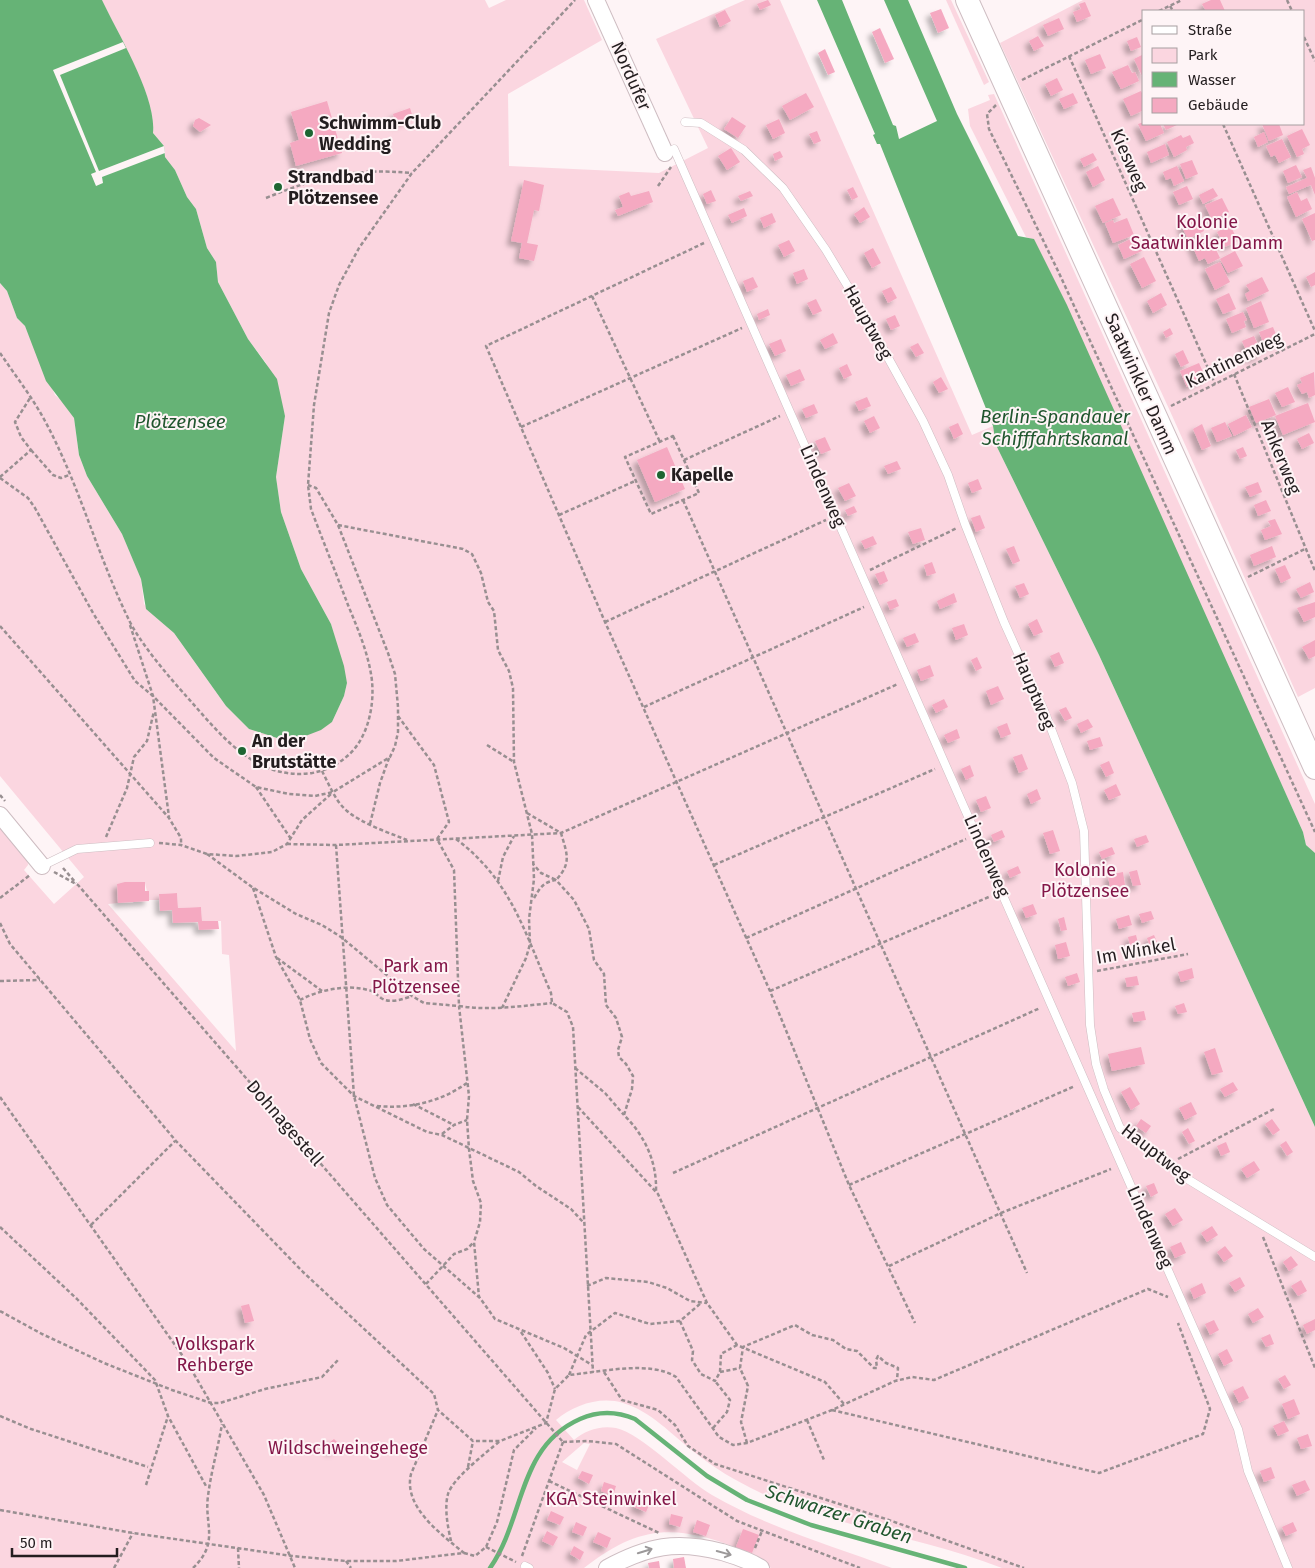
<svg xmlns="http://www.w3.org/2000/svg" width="1315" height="1568" font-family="'Fira Sans',sans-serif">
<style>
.green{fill:#fbd6e0;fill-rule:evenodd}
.water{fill:#66b376}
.pier{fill:#fef4f6}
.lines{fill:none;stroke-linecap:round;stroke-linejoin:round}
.stream{stroke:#66b376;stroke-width:4.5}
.building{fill:#f5a9c1;filter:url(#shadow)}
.lane-casing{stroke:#cebdc2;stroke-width:9}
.street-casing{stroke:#cebdc2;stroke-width:18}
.secondary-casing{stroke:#cebdc2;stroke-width:24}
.path{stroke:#988f91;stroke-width:2.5;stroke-dasharray:4 2.5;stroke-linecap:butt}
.lane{stroke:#fff;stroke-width:8}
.street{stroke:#fff;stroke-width:16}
.secondary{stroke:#fff;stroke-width:22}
.oneway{stroke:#9c999a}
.poi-dot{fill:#1d6532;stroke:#fef4f6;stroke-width:2}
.labels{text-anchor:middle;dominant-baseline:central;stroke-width:4;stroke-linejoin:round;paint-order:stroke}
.street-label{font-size:18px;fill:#231d1f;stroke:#fef4f6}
.poi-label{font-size:18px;font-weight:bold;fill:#231d1f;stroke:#fef4f6;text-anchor:start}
.park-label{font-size:18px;fill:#831648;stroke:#fef4f6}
.water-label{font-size:19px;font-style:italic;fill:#20562e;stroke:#fef4f6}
</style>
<defs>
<filter id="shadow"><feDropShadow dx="-4.5" dy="4.5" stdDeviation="2.5" flood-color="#0004"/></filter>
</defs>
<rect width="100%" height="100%" fill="#fef4f6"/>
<g class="green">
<path d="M102 0H485L489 8 506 0H584L602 40 508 94 509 166 659 173 708 148 656 39 745 0H780L972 435 993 426 996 445 1099 655 1315 1127V1568H1002C923 1537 837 1528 759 1492 736 1481 714 1468 694 1452 672 1435 651 1411 623 1403 600 1396 574 1405 556 1420L574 1440C585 1430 601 1425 616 1428 641 1433 686 1480 712 1495 767 1527 832 1546 892 1568H771L751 1556V1553C682 1526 645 1520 584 1568H0V825L27 855 28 865 24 870 54 904 84 877 0 776V283L7 291 17 318 25 326 55 395 63 402 74 418 79 455 87 476 122 534 141 578 144 604 151 613 174 633 226 706 249 729 277 738 295 740 332 722 344 696 347 683 331 624 301 569 281 512 276 477 285 416 266 363 248 339 218 282 216 262 207 248 196 209 187 197 175 170 165 157 164 146 153 133C157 98 117 33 102 0ZM135 882 145 883 149 900H159V894L177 893 178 908 201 907 202 921H221L222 954 229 955 236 1051 108 904 118 903 117 884ZM584 1443 590 1444 577 1470 562 1462Z"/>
<polygon points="946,0 951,0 989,82 984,85"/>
<path d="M1083 0H1315V688L1298 697 1170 411 1000 43ZM1144 11H1304V124H1144Z"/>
<polygon points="994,94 1315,804 1315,853 1306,845 1303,832 1034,240 1026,237 970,126 968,109 990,100 988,95"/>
</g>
<g class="water">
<path d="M0 0H102C118 34 157 97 153 133L164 146 165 157 175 170 187 197 196 209 207 248 216 262 218 282 248 339 277 379 285 416 276 477 281 512 301 569 331 624 344 666 347 683 344 696 332 722 321 730 295 740 277 738 249 729 226 706 174 633 146 609 141 579 122 534 87 476 79 455 74 418 46 381 25 326 17 318 7 291 0 283Z"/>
<polygon points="817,0 842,0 893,125 896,126 899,139 937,121 884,0 908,0 957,114 1018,236 1034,239 1067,305 1303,832 1306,845 1315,853 1315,1127 1099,655 996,445 993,426 880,144 877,144 873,135 875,134"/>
</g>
<polygon class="pier" points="123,42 126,48 60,75 99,171 164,146 165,153 102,177 103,183 96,186 91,174 96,172 53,70"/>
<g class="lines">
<path class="stream" d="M490 1568C525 1518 517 1447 580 1419 598 1411 616 1411 635 1419L707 1476 747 1500 811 1525 965 1568"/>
</g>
<g class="building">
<polygon points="768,0 771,5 760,10 757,4"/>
<polygon points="1211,0 1220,0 1225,11 1206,11 1202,4"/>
<polygon points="1085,2 1091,16 1077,22 1073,12 1081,9 1079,4"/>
<polygon points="941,9 949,28 938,33 930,13"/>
<polygon points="725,10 731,21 720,27 715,15"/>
<polygon points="1059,18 1064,29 1048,36 1043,25"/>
<polygon points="880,28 894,59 885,63 872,32"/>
<polygon points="1038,36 1044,46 1034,51 1029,41"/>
<polygon points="1137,37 1141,47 1131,51 1127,41"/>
<polygon points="825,49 835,72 828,75 818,53"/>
<polygon points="1100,54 1106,68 1091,74 1085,60"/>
<polygon points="1144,54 1144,80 1134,59"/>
<polygon points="1128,65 1132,73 1135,72 1139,81 1121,89 1112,72"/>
<polygon points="1057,78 1063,90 1051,96 1045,84"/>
<polygon points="1141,91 1144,97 1144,110 1131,116 1123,99"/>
<polygon points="806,93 814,107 790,120 782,106"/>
<polygon points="1073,93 1078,103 1064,109 1059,99"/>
<polygon points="327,101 342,153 296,166 290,143 299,140 291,112"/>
<polygon points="410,108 413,118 396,124 393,114"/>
<polygon points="732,117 746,126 738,138 724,129"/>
<polygon points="199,118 211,125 200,132 193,126 195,120"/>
<polygon points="779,119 785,133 773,139 766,125"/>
<polygon points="1144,122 1144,124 1160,124 1164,133 1146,141 1138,124"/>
<polygon points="1163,124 1179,124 1166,130"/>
<polygon points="1262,124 1279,124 1283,135 1269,141"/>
<polygon points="1302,129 1310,145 1302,149 1304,154 1297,157 1287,136"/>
<polygon points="817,131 821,141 814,144 809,134"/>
<polygon points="1264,132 1268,142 1258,147 1254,137"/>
<polygon points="1181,135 1183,138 1190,135 1194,143 1186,147 1187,150 1174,157 1167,142"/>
<polygon points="1282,139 1291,157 1279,163 1275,155 1271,157 1266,146"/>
<polygon points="1165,144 1169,155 1151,163 1147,152"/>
<polygon points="731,148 740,162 727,170 718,156"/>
<polygon points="780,151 783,157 775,161 773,154"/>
<polygon points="1093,153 1097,160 1084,167 1080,159"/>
<polygon points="1192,160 1198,174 1186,179 1180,164"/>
<polygon points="1296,165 1302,177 1288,183 1283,171"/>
<polygon points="1098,166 1105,180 1093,187 1086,172"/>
<polygon points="1177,166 1184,181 1174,186 1171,178 1166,180 1163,172"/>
<polygon points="1311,167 1315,178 1315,195 1311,185 1289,194 1286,187 1307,178 1303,170"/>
<polygon points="524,180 544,185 539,211 534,210 527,243 538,245 534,261 519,258 522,243 511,241"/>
<polygon points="1187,186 1193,199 1179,205 1173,192"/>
<polygon points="853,187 858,197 852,200 847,190"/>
<polygon points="1213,188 1218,196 1203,204 1199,195"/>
<polygon points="711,190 716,201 707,204 703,194"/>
<polygon points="649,191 653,202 618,216 615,210 623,207 619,196 629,192 631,196"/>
<polygon points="750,191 753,196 741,201 738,196"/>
<polygon points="1297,192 1301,201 1307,198 1312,209 1296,217 1287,197"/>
<polygon points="1113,198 1121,215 1103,223 1095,206"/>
<polygon points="1222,198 1229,212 1212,220 1205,205"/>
<polygon points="864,207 870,217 860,223 854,214"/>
<polygon points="744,208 747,216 732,223 728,215"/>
<polygon points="772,213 776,222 764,228 760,218"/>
<polygon points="1315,213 1315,240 1312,241 1302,219"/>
<polygon points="1197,217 1204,231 1188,239 1181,225"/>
<polygon points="1127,218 1134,235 1113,243 1105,223 1113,220 1114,223"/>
<polygon points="1230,225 1238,241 1225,247 1217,232"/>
<polygon points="1209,235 1220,258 1208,264 1205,258 1199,261 1191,243"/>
<polygon points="1137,236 1144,250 1124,259 1118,245"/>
<polygon points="789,240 795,251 784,257 778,245"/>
<polygon points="873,248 881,263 872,268 864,253"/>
<polygon points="1235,251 1243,266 1228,273 1220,259"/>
<polygon points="1144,257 1156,281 1142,288 1130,264"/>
<polygon points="1220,262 1230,282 1215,290 1205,269"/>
<polygon points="804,269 808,279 797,284 793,273"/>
<polygon points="1315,272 1315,285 1311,287 1306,277"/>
<polygon points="753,277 758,287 747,292 743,281"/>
<polygon points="1262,277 1269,291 1248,301 1245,294 1250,291 1246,285"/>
<polygon points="891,287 897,298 888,303 882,291"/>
<polygon points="1161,293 1167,305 1153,313 1147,301"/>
<polygon points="1229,293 1236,309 1223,314 1216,299"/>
<polygon points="816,299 822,311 813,315 807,303"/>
<polygon points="1261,301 1269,322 1254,328 1246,308"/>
<polygon points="768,309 770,315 759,320 757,314"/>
<polygon points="1243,312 1247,320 1244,321 1246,327 1232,333 1226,319"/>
<polygon points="895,315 900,326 891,330 886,319"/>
<polygon points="1273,327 1279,342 1265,347 1259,332"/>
<polygon points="1170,328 1173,334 1166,338 1163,332"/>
<polygon points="833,333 838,343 825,349 820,340"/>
<polygon points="1254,336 1262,354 1250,359 1242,341"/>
<polygon points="781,339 786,351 775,356 769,344"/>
<polygon points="918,343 924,353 916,357 910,347"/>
<polygon points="1183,350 1189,363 1181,367 1175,354"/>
<polygon points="1199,363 1206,379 1187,387 1180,371"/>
<polygon points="847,364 852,375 844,379 839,368"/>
<polygon points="800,369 805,380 791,386 786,375"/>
<polygon points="1314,372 1315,395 1309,398 1307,392 1302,394 1297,385 1302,383 1300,378"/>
<polygon points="941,377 948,389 939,393 933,382"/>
<polygon points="1288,387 1295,402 1282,407 1275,393"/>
<polygon points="867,397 871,406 859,411 855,402"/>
<polygon points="1269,399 1276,415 1256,423 1249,407"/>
<polygon points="1308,403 1315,422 1283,435 1275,416"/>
<polygon points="814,404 818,413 806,418 802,409"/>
<polygon points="1246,415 1252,427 1234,436 1228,424"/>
<polygon points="874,416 880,428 870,433 864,421"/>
<polygon points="1225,422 1232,436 1217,442 1211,428"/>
<polygon points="958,423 963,434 954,439 949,427"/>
<polygon points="1202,424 1211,446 1202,450 1193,429"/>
<polygon points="1309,433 1314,443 1302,449 1297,439"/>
<polygon points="825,437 831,450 821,454 815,441"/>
<polygon points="667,447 685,489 655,502 637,460"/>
<polygon points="1243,447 1247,456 1240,459 1236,450"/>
<polygon points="897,461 901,469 888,474 884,466"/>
<polygon points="978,479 982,489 972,493 968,483"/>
<polygon points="1258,482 1262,492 1250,497 1245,487"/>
<polygon points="849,483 856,496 845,501 838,488"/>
<polygon points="1266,500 1271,511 1258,516 1254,505"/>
<polygon points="854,506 857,512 848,516 845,510"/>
<polygon points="980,515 985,528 976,532 971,518"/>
<polygon points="1275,519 1282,534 1265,540 1261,530 1271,526 1268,521"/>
<polygon points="921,528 925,540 913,544 908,532"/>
<polygon points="873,536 877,544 865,549 861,541"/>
<polygon points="1014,546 1020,561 1013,564 1006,549"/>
<polygon points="1272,546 1276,557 1254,566 1250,555"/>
<polygon points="932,562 936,573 927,576 924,565"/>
<polygon points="1285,565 1291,578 1281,583 1275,569"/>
<polygon points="884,571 888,581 880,585 875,574"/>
<polygon points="1310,582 1314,592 1301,598 1296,589"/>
<polygon points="1024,583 1029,594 1020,598 1015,586"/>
<polygon points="954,593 957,602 940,609 937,601"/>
<polygon points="896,599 899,606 890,610 887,602"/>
<polygon points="1315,602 1315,617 1304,622 1297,608"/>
<polygon points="1037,619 1043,632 1034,636 1028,624"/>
<polygon points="964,624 968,635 956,640 952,628"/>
<polygon points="915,633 919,642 907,647 903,638"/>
<polygon points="1315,640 1315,656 1309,659 1302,647"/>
<polygon points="1059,652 1064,663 1055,667 1050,656"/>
<polygon points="977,657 982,668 976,671 971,660"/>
<polygon points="930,665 934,676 921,681 917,670"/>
<polygon points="998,686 1004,699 991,705 986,691"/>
<polygon points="944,699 948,707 936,713 932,705"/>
<polygon points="1066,707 1072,718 1065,721 1059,710"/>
<polygon points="1088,719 1093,727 1081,733 1077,724"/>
<polygon points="1007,723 1011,734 1001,738 997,727"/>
<polygon points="957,729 960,738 948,743 944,735"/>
<polygon points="1100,737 1103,746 1090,750 1087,741"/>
<polygon points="1022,754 1028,769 1019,773 1013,757"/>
<polygon points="1109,761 1114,773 1106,777 1100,765"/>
<polygon points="970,765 974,776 966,780 961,769"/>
<polygon points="1116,784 1121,795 1109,800 1104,790"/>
<polygon points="1037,789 1041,799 1031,804 1027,794"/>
<polygon points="986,796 991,808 981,812 976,800"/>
<polygon points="1002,830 1005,837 994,842 991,835"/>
<polygon points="1053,830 1060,851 1050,854 1043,833"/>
<polygon points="1146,835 1149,842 1137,847 1134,839"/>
<polygon points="1112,847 1115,854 1102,859 1099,852"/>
<polygon points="1018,866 1021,873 1010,878 1007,871"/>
<polygon points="1137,870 1141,885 1133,886 1129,872"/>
<polygon points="1123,872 1125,885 1110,888 1108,875"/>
<polygon points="125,882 145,882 145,891 149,891 149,901 118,903 117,884"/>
<polygon points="177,893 178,908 201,907 202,921 218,921 219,929 199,930 198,922 173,923 172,910 160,911 159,894"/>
<polygon points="1033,904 1037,914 1026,918 1022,908"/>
<polygon points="1151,911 1154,919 1142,923 1139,914"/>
<polygon points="1129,915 1132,925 1119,929 1116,919"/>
<polygon points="1064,917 1067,930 1061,931 1058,919"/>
<polygon points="1136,935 1139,947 1131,950 1128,937"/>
<polygon points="1154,935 1159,947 1151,950 1147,938"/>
<polygon points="1066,942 1070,956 1058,959 1055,945"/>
<polygon points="1192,968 1194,978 1181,982 1178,972"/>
<polygon points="1077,973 1080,982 1068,986 1065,977"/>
<polygon points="1137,976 1139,985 1127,987 1125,978"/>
<polygon points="1184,1003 1187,1012 1178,1014 1175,1006"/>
<polygon points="1144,1011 1146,1020 1134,1022 1132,1013"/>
<polygon points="1141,1047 1145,1064 1112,1071 1108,1054"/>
<polygon points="1215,1048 1223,1072 1212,1075 1204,1052"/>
<polygon points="1233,1082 1238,1090 1225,1097 1220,1089"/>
<polygon points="1130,1087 1140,1104 1131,1110 1121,1092"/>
<polygon points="1191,1102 1197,1114 1185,1120 1179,1108"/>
<polygon points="1141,1119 1151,1126 1146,1133 1136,1126"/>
<polygon points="1272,1119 1280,1130 1273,1135 1265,1124"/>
<polygon points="1188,1128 1195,1141 1189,1144 1182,1132"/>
<polygon points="1286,1141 1293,1152 1287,1156 1280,1145"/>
<polygon points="1226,1142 1230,1152 1221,1156 1217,1146"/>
<polygon points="1254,1161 1260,1170 1247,1178 1241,1169"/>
<polygon points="1154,1183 1158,1193 1151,1197 1146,1186"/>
<polygon points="1175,1208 1183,1220 1173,1226 1165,1214"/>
<polygon points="1212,1226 1218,1235 1207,1242 1201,1233"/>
<polygon points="1181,1242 1186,1253 1175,1258 1170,1247"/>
<polygon points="1225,1246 1233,1256 1224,1262 1217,1252"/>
<polygon points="1291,1256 1298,1265 1289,1271 1283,1262"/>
<polygon points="1240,1277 1245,1286 1235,1292 1229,1283"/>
<polygon points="1301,1280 1307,1291 1298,1296 1291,1286"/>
<polygon points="1202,1283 1206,1293 1194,1299 1190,1289"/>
<polygon points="249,1304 254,1321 245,1323 241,1306"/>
<polygon points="1258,1308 1264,1317 1253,1323 1248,1314"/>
<polygon points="1315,1319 1315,1330 1307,1334 1303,1325"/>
<polygon points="1214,1320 1219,1330 1210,1335 1205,1324"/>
<polygon points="1270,1334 1274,1344 1266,1347 1261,1338"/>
<polygon points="1227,1349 1233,1361 1224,1366 1218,1354"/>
<polygon points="1285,1375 1291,1385 1284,1389 1278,1379"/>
<polygon points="1243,1386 1249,1398 1239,1403 1233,1391"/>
<polygon points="1294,1399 1300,1414 1288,1419 1282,1404"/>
<polygon points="1284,1421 1289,1431 1278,1436 1273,1426"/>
<polygon points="1308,1434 1312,1446 1301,1449 1297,1438"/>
<polygon points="334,1439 340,1445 332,1452 326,1445"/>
<polygon points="1271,1467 1275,1478 1264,1482 1260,1471"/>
<polygon points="582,1471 593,1475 589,1484 578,1478"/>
<polygon points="1305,1480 1310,1490 1297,1496 1292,1485"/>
<polygon points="604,1482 616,1486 613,1496 601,1491"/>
<polygon points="638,1498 650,1503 646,1512 634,1507"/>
<polygon points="551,1511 564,1517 560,1525 547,1520"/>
<polygon points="671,1514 683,1517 680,1527 669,1524"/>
<polygon points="697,1520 710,1525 706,1536 693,1532"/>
<polygon points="576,1522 587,1527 583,1536 572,1532"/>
<polygon points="1293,1522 1297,1531 1286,1536 1282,1527"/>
<polygon points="743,1529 759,1535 752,1553 736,1547"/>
<polygon points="547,1531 558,1537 553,1546 542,1541"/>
<polygon points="598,1532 611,1538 607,1548 593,1542"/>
<polygon points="574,1546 584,1552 580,1560 570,1554"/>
<polygon points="684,1557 686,1568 674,1568 673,1559"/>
<polygon points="659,1561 660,1568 649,1568 648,1563"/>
</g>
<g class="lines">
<g class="lane-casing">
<g id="lane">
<polyline points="685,122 701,123 744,150 783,188 826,250 859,305 923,421 948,475 965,524 1004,622 1045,713 1072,783 1084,831 1090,1025 1096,1064 1104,1090 1120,1128 1189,1180 1315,1257"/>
<polyline points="674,149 1238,1429 1248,1471 1288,1568"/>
<polyline points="42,866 77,849 150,843"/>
<polyline points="525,1566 529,1568"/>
</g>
</g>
<g class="street-casing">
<g id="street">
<polyline points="596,0 665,153"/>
<polyline points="0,815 42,866"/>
<path d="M607 1568C648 1546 676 1540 722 1552 735 1556 749 1560 761 1568"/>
</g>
</g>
<g class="secondary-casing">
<polyline id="secondary" points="967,0 1315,768"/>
</g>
<g class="path">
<polyline points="1287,0 1292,11"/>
<polyline points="1170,6 1173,11"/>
<polyline points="1159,11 1182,0"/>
<polyline points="1304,37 1315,61"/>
<polyline points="1069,56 1215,384"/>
<polyline points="1022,80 1144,19"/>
<polyline points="996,105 987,114 989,129 1059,273 1315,832"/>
<polyline points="1223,124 1315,331"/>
<polyline points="658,186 671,167"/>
<path d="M266 198C320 176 354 168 412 173"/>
<polyline points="704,243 486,346 605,622 770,991 849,1185 915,1323"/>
<polyline points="592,296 660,442"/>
<path d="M0 353C15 375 32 397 45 421 79 484 97 554 128 618 139 642 169 677 187 697 221 735 255 781 312 773 330 770 348 759 358 744 371 725 375 696 371 674 367 650 357 627 348 605 336 573 323 541 311 509L308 485 314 405 329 313 339 285 359 248 412 173 575 0"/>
<polyline points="1234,374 1315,571"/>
<polyline points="1171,406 1315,334"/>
<polyline points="521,427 742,328"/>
<polygon points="673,436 699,493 651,514 625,457"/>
<polyline points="31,450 53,475 61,478 69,475"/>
<polyline points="684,460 780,416"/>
<polyline points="0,477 31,450 21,437 15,422 30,398"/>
<polyline points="0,478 28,498 35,508 93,613 135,681 153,696 214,758 256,787 289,794 315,796 333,792 390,757 395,746 398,732 398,707 395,674 388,653 338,525 316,488 308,485"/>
<polyline points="683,500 1027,1273"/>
<polyline points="559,515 635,481"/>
<polyline points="338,525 463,549 472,554 481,573 488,602 494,611 498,650 509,671 513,688 514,762 532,834 534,879 529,919 530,944 526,958 502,1008"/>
<polyline points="870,570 957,528"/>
<polyline points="1248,577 1305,549"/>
<polyline points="605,622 826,520"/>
<polyline points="130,625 153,696 169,817"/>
<polyline points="0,626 169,818 181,838 181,845"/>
<polyline points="644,707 864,607"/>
<path d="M398 716 434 765 449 822 437 839 454 870 459 1006C490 1011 521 1006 552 1003"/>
<polyline points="487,745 514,762"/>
<path d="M322 771C329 784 335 801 347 811 363 824 387 832 407 840"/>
<polyline points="256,787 291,839"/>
<polyline points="0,795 5,801"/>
<path d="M527 813 561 833C567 854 572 863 556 880L541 873 533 864"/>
<polyline points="370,824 380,783 389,758"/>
<polyline points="106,837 127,788 134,757 147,741 154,711"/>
<path d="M456 839C511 880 525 933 551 993L552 1003 567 1012 573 1027 593 1372"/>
<polyline points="159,843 181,845 207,854 236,856 272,852 287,844 302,820 332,793"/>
<polyline points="287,844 336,845 561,833 898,684"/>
<polyline points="336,845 354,1096 375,1178 387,1205 424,1249 480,1298 495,1319 564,1348 592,1365"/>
<polyline points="207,854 252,887 296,914 322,925 341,937 412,996 424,1003 459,1006 469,1096 467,1120 469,1149 473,1181 481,1203 480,1222 474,1242 479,1297"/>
<polyline points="714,865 935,769"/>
<polyline points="63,868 76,883"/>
<polyline points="54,872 78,885 563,1442"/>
<polyline points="498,881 503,857 514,836"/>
<polyline points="253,888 276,957 300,1000 310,1039 321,1063 354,1096 427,1132 442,1135 519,1172 536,1186 571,1209 583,1222"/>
<polyline points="0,898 30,875"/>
<path d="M534 898C540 888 543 882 556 880L574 900 589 929 594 960 604 974 606 1005 616 1018 622 1037 618 1050 619 1057 626 1064 633 1076 632 1089 624 1115C645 1136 657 1162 656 1191"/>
<path d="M0 923 10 944 176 1141 303 1272 434 1394 438 1410 473 1441H500L546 1423 555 1389 569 1375C600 1372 650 1360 676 1377L719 1437 733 1445 747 1443 832 1410 895 1381 912 1377 934 1380 1148 1289 1168 1297"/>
<polyline points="746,938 966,839"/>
<polyline points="277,958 322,991"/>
<polyline points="1097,971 1188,954"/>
<polyline points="0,981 40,980"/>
<polyline points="770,991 991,896"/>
<path d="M300 1000C319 990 347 984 368 990 374 991 377 995 381 998 390 1004 403 999 412 996"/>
<polyline points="575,1068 605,1093 624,1115"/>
<polyline points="0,1097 187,1362 264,1495 295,1568"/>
<polyline points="413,1104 454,1125"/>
<path d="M377 1106C410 1109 440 1102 467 1083"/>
<polyline points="578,1107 658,1194 707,1303 737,1345 825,1382 844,1404"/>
<polyline points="442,1134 454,1125 467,1120"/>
<polyline points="1178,1159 1274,1109"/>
<polyline points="673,1173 1040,1008"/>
<polyline points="849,1185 1075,1086"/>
<polyline points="91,1225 175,1141"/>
<polyline points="0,1227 77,1299 155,1380 168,1416 206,1486"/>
<polyline points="1263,1237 1315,1368"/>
<polyline points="889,1266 1001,1213 1111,1169"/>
<polyline points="426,1284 454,1254 467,1249 474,1242"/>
<polyline points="587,1286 606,1278 648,1282 667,1288 690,1301 707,1303"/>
<polyline points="0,1311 42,1334 104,1363 172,1390 211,1403 220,1403 265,1389 322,1377 338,1360"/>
<polyline points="680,1321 693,1351 692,1360 701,1374 715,1381 720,1372 721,1354 737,1345"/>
<polyline points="521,1332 548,1373 555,1389"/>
<polyline points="604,1372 622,1400 658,1410 675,1425 688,1446 715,1464 886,1519 1024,1568"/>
<polyline points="720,1372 740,1368"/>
<polyline points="569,1375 586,1335 615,1313 650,1324 680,1321 701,1303"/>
<polyline points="832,1410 1099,1473 1203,1434 1210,1409 1178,1323"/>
<polyline points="0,1416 31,1429 148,1467"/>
<polyline points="807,1420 824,1460"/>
<polyline points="713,1428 727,1412 730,1400 715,1381"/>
<polyline points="563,1442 587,1441 616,1444 737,1521 860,1568"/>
<polyline points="747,1443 741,1422 748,1386 740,1368 743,1347 795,1325 812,1335 833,1340 846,1349 857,1351 874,1368 877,1368 876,1360 878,1356 886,1363 898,1368 897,1380"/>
<polyline points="468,1467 473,1441"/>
<polyline points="549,1481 659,1533"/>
<polyline points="146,1485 168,1416"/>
<path d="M0 1510 133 1533 292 1556 346 1561H396L464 1553C441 1534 403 1507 411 1474L438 1410"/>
<path d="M451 1541C448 1528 444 1508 448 1494 453 1478 487 1452 500 1441"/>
<polyline points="486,1547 516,1562"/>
<polyline points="238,1548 239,1568"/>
<polyline points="755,1548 762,1531"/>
<polyline points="464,1553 475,1556 486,1547 497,1522 514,1450 536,1428"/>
<polyline points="522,1556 563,1442"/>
<polyline points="346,1561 351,1568"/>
<polyline points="114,1568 133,1533"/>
<path d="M193 1568C220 1542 204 1525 208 1496 211 1472 218 1448 222 1424"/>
</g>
<use href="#lane" class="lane"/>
<use href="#street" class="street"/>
<use href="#secondary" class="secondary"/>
</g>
<defs><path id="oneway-shaft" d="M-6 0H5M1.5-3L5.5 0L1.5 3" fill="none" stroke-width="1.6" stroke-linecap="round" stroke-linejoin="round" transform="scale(1.25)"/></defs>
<g class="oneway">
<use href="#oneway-shaft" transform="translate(645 1551) rotate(-17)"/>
<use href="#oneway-shaft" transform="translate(724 1553) rotate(15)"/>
</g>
<g class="poi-dot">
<circle cx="309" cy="133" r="5"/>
<circle cx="278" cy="187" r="5"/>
<circle cx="661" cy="475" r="5"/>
<circle cx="242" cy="751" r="5"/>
</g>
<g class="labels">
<g class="street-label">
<text transform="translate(631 76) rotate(66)">Nordufer</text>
<text transform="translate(1129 160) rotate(66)">Kiesweg</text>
<text transform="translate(868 322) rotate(61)">Hauptweg</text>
<text transform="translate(1234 360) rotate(-26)">Kantinenweg</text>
<text transform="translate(1141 384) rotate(66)">Saatwinkler Damm</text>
<text transform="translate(1281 457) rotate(68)">Ankerweg</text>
<text transform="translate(823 486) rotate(66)">Lindenweg</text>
<text transform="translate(1034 691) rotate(67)">Hauptweg</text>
<text transform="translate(987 856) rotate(66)">Lindenweg</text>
<text transform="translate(1136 951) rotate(-10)">Im Winkel</text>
<text transform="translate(285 1123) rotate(49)">Dohnagestell</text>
<text transform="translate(1156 1153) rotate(38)">Hauptweg</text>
<text transform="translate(1150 1227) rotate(66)">Lindenweg</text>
</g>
<g class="poi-label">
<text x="319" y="123">Schwimm-Club<tspan x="319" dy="21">Wedding</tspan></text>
<text x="288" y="177">Strandbad<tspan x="288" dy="21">Plötzensee</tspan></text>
<text x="671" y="475">Kapelle</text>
<text x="252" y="741">An der<tspan x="252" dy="21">Brutstätte</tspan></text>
</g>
<g class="park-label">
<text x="1207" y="222">Kolonie<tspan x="1207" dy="21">Saatwinkler Damm</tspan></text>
<text x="1085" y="870">Kolonie<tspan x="1085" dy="21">Plötzensee</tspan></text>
<text x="416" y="966">Park am<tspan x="416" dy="21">Plötzensee</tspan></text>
<text x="215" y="1344">Volkspark<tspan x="215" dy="21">Rehberge</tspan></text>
<text x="348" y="1448">Wildschweingehege</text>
<text x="611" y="1499">KGA Steinwinkel</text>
</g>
<g class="water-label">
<text x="1055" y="416">Berlin-Spandauer<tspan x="1055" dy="22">Schifffahrtskanal</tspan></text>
<text x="180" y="421">Plötzensee</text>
<text transform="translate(839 1514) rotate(18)">Schwarzer Graben</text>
</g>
</g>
<rect x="1142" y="10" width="162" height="115" fill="#fef4f6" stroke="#a69ea0"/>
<rect x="1152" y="26" width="25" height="8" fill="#ffffff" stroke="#a69ea0"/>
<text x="1188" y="35" font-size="15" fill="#231d1f">Straße</text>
<rect x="1152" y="48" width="25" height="15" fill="#fbd6e0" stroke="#a69ea0"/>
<text x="1188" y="60" font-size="15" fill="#231d1f">Park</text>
<rect x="1152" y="72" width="25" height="15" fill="#66b376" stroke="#a69ea0"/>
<text x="1188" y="85" font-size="15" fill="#231d1f">Wasser</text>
<rect x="1152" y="98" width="25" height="15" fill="#f5a9c1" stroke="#a69ea0"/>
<text x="1188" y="110" font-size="15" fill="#231d1f">Gebäude</text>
<path d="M12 1548v8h105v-8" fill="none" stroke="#231d1f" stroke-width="2.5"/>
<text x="20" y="1548" font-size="15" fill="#231d1f" stroke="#fef4f6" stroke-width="4" paint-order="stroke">50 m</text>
</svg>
